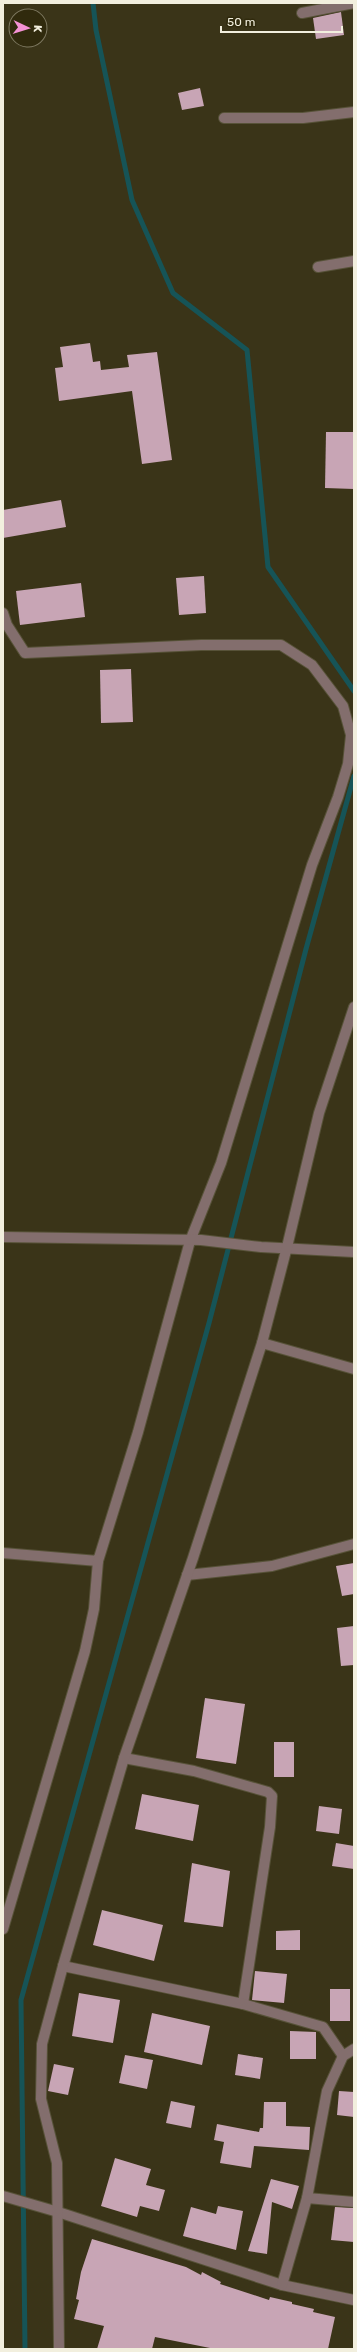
<svg xmlns="http://www.w3.org/2000/svg" width="357" height="2352" font-family="Rubik,sans-serif">
<style>
.lines{fill:none;stroke-linecap:round;stroke-linejoin:round}
.stream{stroke:#165457;stroke-width:5}
.building{fill:#c8a5b5}
.minor-casing{stroke:#575238;stroke-width:12}
.minor{stroke:#836e6d;stroke-width:10}
</style>
<rect width="100%" height="100%" fill="#3a3418"/>
<g class="lines">
<g class="stream">
<polyline points="93,3 96,30 132,200 173,293 247,350 268,567 354,691"/>
<polyline points="25,2349 21,2000 209,1323 306,949 354,776"/>
</g>
</g>
<g class="building">
<polygon points="341,12 344,35 316,39 313,18"/>
<polygon points="200,88 204,106 182,110 178,93"/>
<polygon points="90,343 93,362 100,361 101,370 129,367 127,355 157,352 172,460 142,464 132,391 59,401 55,368 63,367 60,347"/>
<polygon points="326,432 354,432 354,489 325,488"/>
<polygon points="61,500 66,527 3,538 3,510"/>
<polygon points="204,576 206,613 179,615 176,578"/>
<polygon points="81,583 85,617 20,625 16,591"/>
<polygon points="131,669 133,722 101,723 100,670"/>
<polygon points="354,1563 354,1594 342,1596 336,1566"/>
<polygon points="354,1626 354,1665 341,1666 337,1628"/>
<polygon points="205,1698 245,1704 236,1764 196,1758"/>
<rect x="274" y="1742" width="20" height="35"/>
<polygon points="142,1794 199,1805 193,1841 135,1829"/>
<polygon points="319,1806 342,1809 339,1834 316,1831"/>
<polygon points="336,1843 354,1846 354,1869 332,1866"/>
<polygon points="192,1863 230,1871 223,1927 184,1922"/>
<polygon points="102,1910 163,1925 154,1961 93,1945"/>
<polygon points="300,1930 300,1950 276,1950 276,1931"/>
<polygon points="255,1971 287,1974 284,2003 252,2000"/>
<rect x="330" y="1989" width="20" height="32"/>
<polygon points="79,1993 120,2000 113,2043 72,2036"/>
<polygon points="152,2013 210,2026 202,2065 144,2052"/>
<polygon points="290,2031 316,2032 316,2059 290,2059"/>
<polygon points="238,2054 263,2058 260,2079 235,2075"/>
<polygon points="125,2055 153,2060 147,2089 119,2083"/>
<polygon points="54,2064 74,2068 68,2095 48,2091"/>
<polygon points="339,2091 354,2092 354,2117 337,2115"/>
<polygon points="171,2101 195,2106 191,2128 166,2123"/>
<polygon points="264,2102 286,2102 286,2126 310,2127 309,2150 254,2146 251,2168 220,2163 224,2142 214,2140 217,2124 259,2132 260,2128 263,2128"/>
<polygon points="115,2158 151,2169 146,2185 165,2190 159,2211 140,2206 137,2217 101,2206"/>
<polygon points="271,2179 299,2186 292,2209 272,2202 267,2254 248,2251"/>
<polygon points="218,2206 243,2211 236,2250 183,2236 191,2207 216,2214"/>
<polygon points="335,2207 354,2208 354,2242 331,2240"/>
<polygon points="92,2239 186,2267 201,2275 202,2272 221,2282 220,2284 269,2300 270,2297 292,2302 292,2304 314,2309 313,2312 335,2317 328,2349 215,2349 155,2337 152,2349 97,2349 104,2326 74,2319 79,2300 76,2299 81,2272"/>
</g>
<g class="lines">
<g class="minor-casing">
<g id="minor">
<polyline points="302,13 354,3"/>
<polyline points="224,118 303,118 354,112"/>
<polyline points="318,267 354,261"/>
<polyline points="3,613 7,625 25,653 201,645 281,645 312,665 343,706 351,735 348,764 338,797 312,865 221,1163 190,1241 138,1432 98,1561 3,1553"/>
<polyline points="3,1237 201,1240 261,1247 354,1252"/>
<polyline points="262,1343 354,1369"/>
<polyline points="187,1575 272,1566 354,1544"/>
<polyline points="124,1758 194,1771 268,1792 272,1796 270,1827 243,2004"/>
<polyline points="3,1929 85,1651 94,1609 98,1561"/>
<polyline points="63,1966 243,2004 323,2027 343,2056"/>
<polyline points="3,2196 58,2212 282,2285 354,2300"/>
<polyline points="307,2198 354,2202"/>
<polyline points="282,2285 307,2198 327,2091 343,2056 354,2049"/>
<polyline points="59,2349 57,2163 41,2099 42,2044 63,1966 124,1758 193,1558 262,1343 287,1247 319,1113 354,1007"/>
</g>
</g>
<use href="#minor" class="minor"/>
</g>
<rect width="357" height="2352" fill="none" stroke="#f2efde" stroke-width="8"/>
<g transform="translate(28 28) rotate(94)"><circle r="19" fill="#302a0d" stroke="#7e7961"/>
<path d="M0-3L7 15L0 10L-7 15Z" fill="#f491d4"/>
<text y="-6" font-size="11" font-weight="bold" text-anchor="middle" fill="#f2efde">K</text>
</g>
<path d="M221 26v6h121v-6" fill="none" stroke="#f2efde" stroke-width="2"/>
<text x="227" y="26" font-size="12" fill="#f2efde" stroke="#302a0d" stroke-width="3" paint-order="stroke">50 m</text>
</svg>
